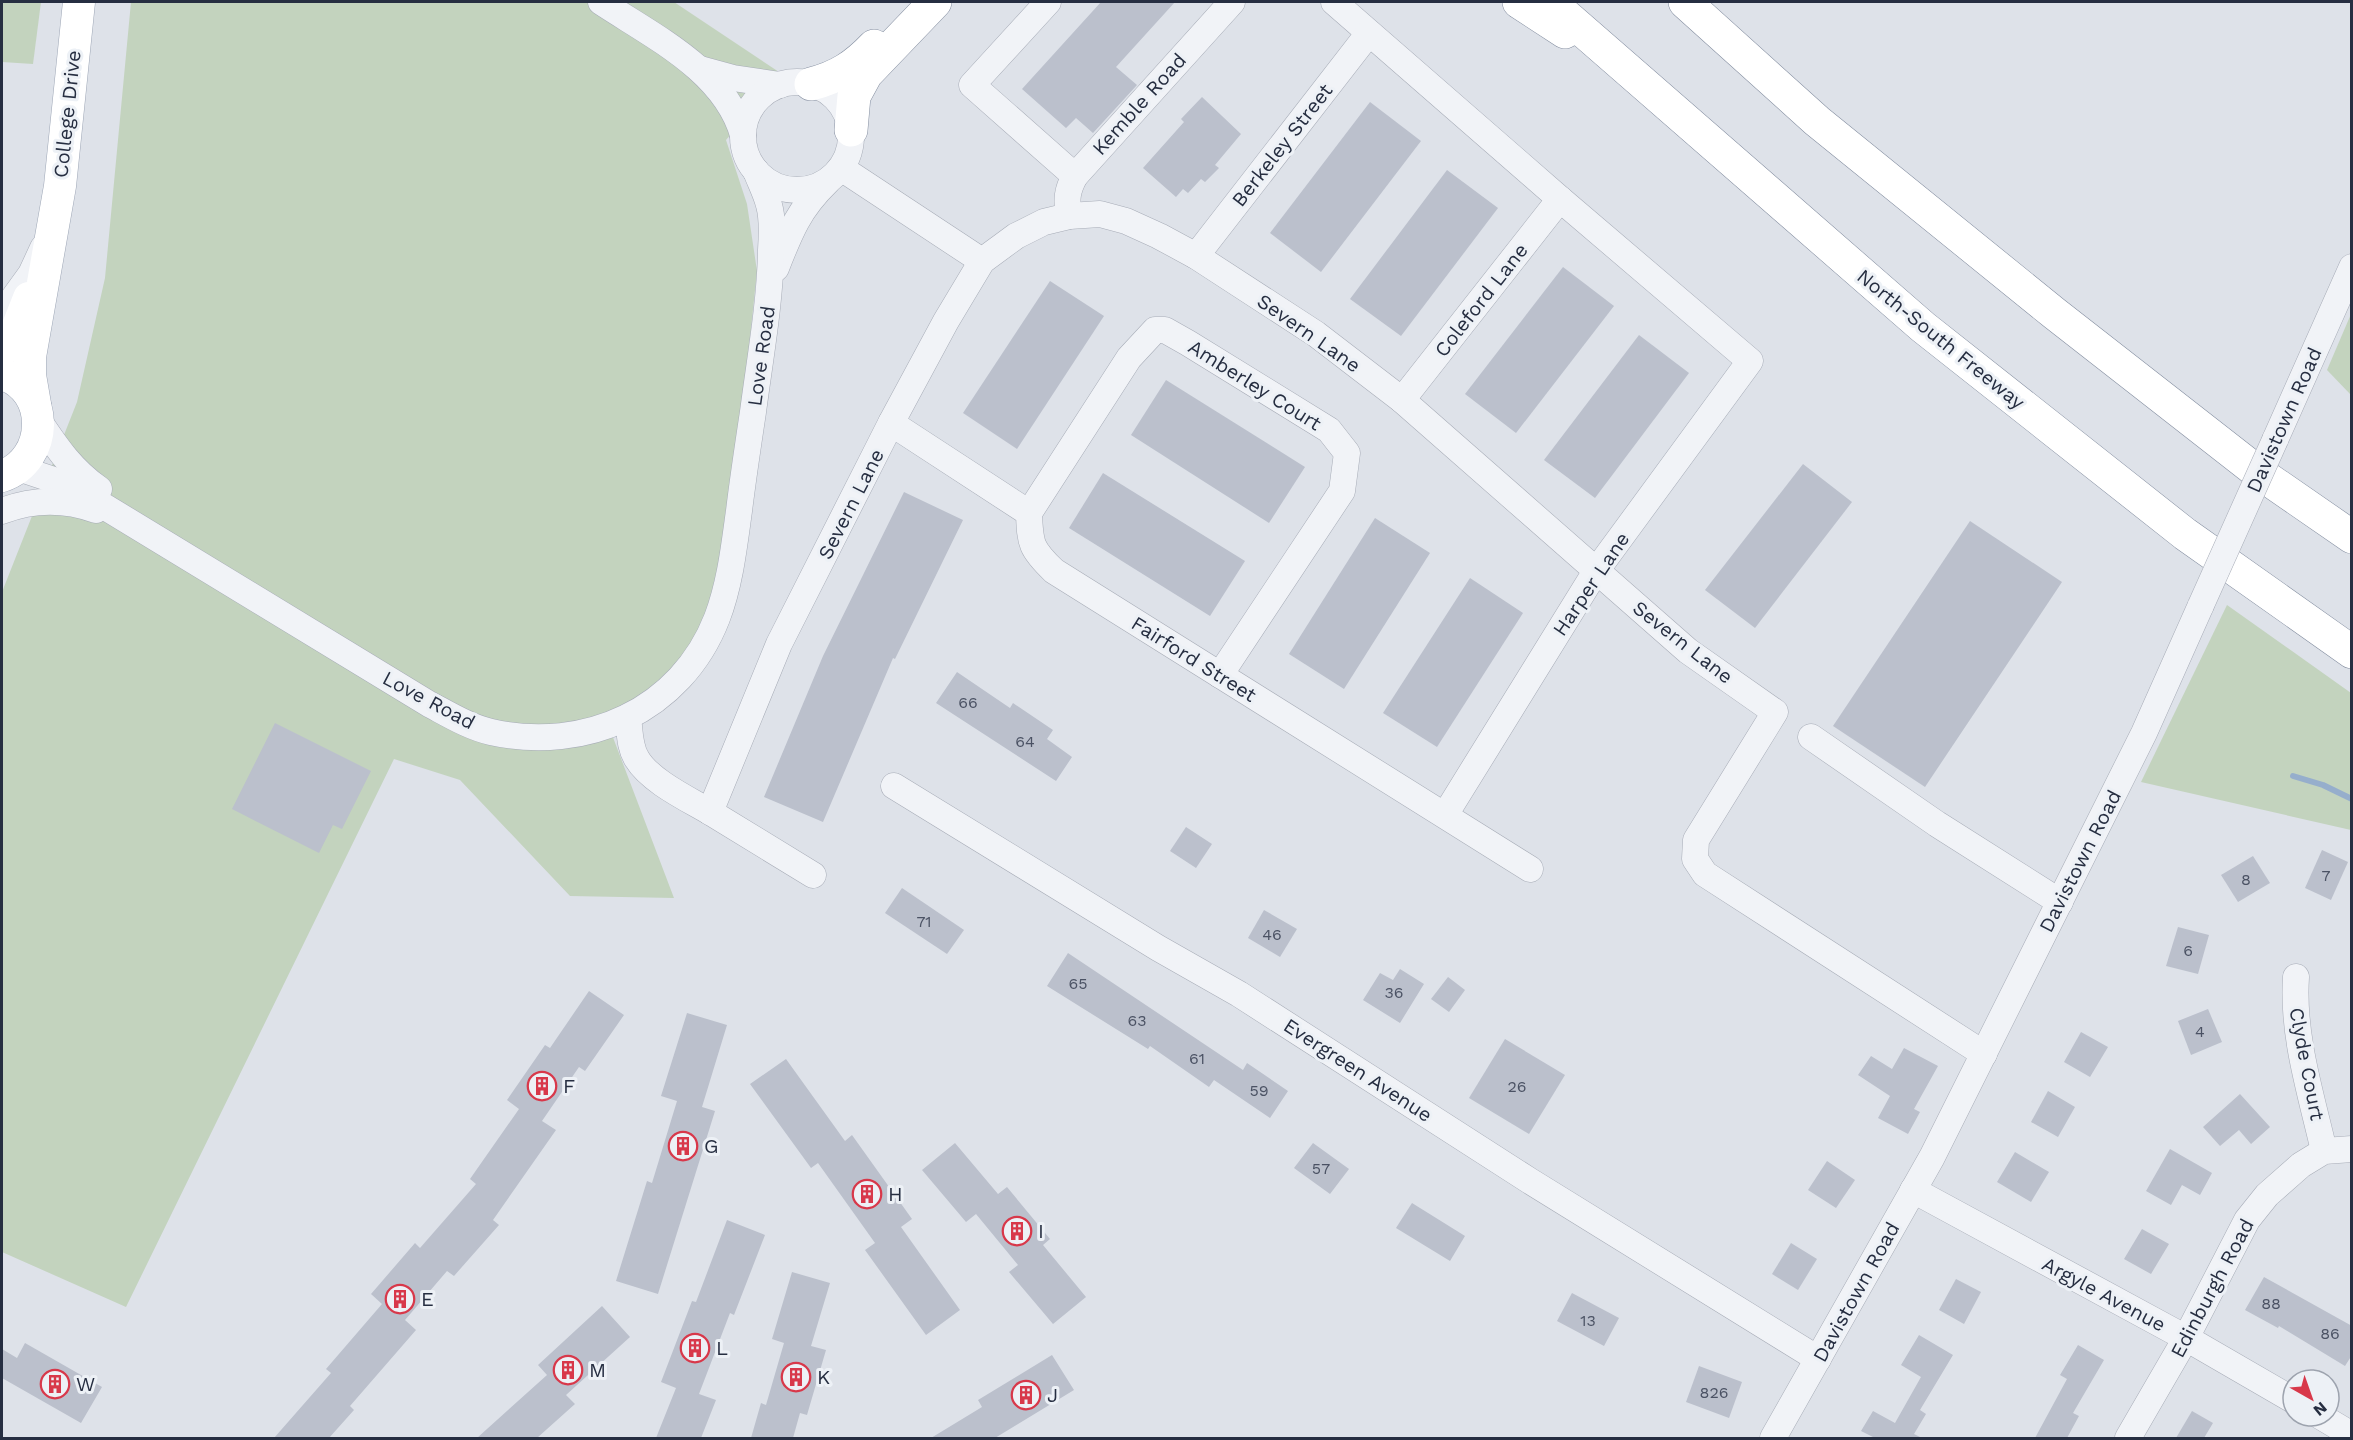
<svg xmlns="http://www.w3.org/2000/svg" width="2353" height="1440" font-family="'Work Sans',sans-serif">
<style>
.green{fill:#c3d3be}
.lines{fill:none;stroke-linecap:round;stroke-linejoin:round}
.stream{stroke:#96aecc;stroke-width:6}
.building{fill:#bbc0cc}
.minor-casing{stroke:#a7acb7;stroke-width:27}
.major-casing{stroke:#9ca5b5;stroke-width:33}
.highway-casing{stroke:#848ea0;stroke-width:34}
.minor{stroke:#f1f3f7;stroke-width:26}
.major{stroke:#fff;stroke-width:32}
.highway{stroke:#fff;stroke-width:33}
.minor-bridge-casing{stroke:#a7acb7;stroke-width:27;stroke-linecap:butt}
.minor-bridge{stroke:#f1f3f7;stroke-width:26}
.labels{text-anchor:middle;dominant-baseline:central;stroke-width:6;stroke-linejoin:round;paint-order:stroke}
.number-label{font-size:16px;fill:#4b5264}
.street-label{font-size:20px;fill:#262e41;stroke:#edf1f6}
.poi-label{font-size:20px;fill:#262e41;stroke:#edf1f6;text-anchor:start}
</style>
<rect width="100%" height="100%" fill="#dee2e9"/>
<g class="green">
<polygon points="2,2 41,2 33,64 2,62"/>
<polygon points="131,2 674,2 782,74 726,140 747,204 757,271 732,513 705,623 674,668 647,694 606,719 674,898 570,896 460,780 394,759 126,1307 2,1252 2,592 77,402 105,278"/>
<polygon points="2351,314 2352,395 2351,395 2327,370"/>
<polygon points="2227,605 2351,693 2351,830 2141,782"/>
</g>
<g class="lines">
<polyline class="stream" points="2293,776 2323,785 2352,799"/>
</g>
<g class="building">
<polygon points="1101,2 1175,2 1116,67 1137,85 1093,133 1076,118 1066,128 1022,89"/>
<polygon points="1202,97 1241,134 1215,165 1219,168 1205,182 1201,179 1188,193 1183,189 1176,197 1143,168 1184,122 1181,119"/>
<polygon points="1370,102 1421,141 1321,272 1270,233"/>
<polygon points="1447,170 1498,208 1401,336 1350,299"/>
<polygon points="1563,267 1614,306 1516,433 1465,394"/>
<polygon points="1050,281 1104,316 1017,449 963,413"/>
<polygon points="1639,335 1689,373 1595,498 1544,460"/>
<polygon points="1166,380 1305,467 1269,523 1131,435"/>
<polygon points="1803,464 1852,502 1755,628 1705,590"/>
<polygon points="1103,473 1245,561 1210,616 1069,528"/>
<polygon points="904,492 963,520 895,659 893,658 823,822 764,797 823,656"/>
<polygon points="1375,518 1430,553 1344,689 1289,654"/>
<polygon points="1970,521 2062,582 1925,787 1833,726"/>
<polygon points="1470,578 1523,613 1437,747 1383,713"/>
<polygon points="957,672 1010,708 1013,703 1053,730 1047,739 1072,757 1056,781 936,703"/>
<polygon points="275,723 371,771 342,829 333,825 319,853 232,809"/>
<polygon points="1186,827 1212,844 1196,868 1170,851"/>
<polygon points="2322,850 2348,862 2331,900 2305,888"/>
<polygon points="2253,856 2270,883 2238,902 2221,875"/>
<polygon points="902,888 964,930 947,954 885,913"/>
<polygon points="1264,910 1297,929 1280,957 1248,938"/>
<polygon points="2178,927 2209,935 2198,974 2166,966"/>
<polygon points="1068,953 1243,1070 1247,1063 1288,1091 1270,1118 1214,1080 1209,1087 1150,1046 1148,1049 1047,986"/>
<polygon points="1400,969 1424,984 1400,1023 1363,1000 1380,973 1393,980"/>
<polygon points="1448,977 1465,990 1449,1012 1431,999"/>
<polygon points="589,991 624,1015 585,1071 579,1067 542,1121 556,1130 493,1220 499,1225 454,1276 447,1271 405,1320 416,1330 350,1406 354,1410 329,1438 274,1438 331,1373 326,1369 382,1304 371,1294 415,1243 420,1248 476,1184 470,1179 519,1109 507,1100 545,1045 550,1048"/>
<polygon points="2208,1009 2222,1042 2191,1055 2178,1021"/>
<polygon points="687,1013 727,1025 702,1107 715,1111 658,1294 616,1281 647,1181 652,1183 677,1101 661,1096"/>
<polygon points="2081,1032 2108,1047 2090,1077 2064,1062"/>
<polygon points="1505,1039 1565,1075 1529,1134 1469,1098"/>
<polygon points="1904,1048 1938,1066 1914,1109 1920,1112 1908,1134 1878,1118 1890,1096 1858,1075 1871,1056 1892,1069"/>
<polygon points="786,1059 845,1141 852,1135 912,1219 901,1227 960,1310 926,1335 865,1250 875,1243 818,1163 811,1168 750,1084"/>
<polygon points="2048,1091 2075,1107 2058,1137 2031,1122"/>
<polygon points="2240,1094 2270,1127 2251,1144 2239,1130 2220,1146 2203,1127"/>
<polygon points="955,1143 998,1194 1007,1187 1050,1239 1043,1245 1086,1297 1053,1324 1009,1272 1018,1265 976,1214 966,1222 922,1170"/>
<polygon points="1313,1143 1349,1169 1330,1194 1294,1168"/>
<polygon points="2170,1149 2212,1173 2200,1195 2182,1185 2171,1205 2146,1191"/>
<polygon points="2015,1152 2049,1172 2031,1202 1997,1182"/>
<polygon points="1827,1161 1855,1180 1836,1208 1808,1190"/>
<polygon points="1412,1203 1465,1236 1450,1261 1396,1228"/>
<polygon points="727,1220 765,1235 734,1315 730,1313 699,1394 716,1400 701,1438 656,1438 676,1388 661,1382 692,1301 696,1302"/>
<polygon points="2142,1229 2169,1244 2151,1274 2124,1259"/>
<polygon points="1791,1243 1817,1259 1798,1290 1772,1274"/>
<polygon points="792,1272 830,1283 811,1346 826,1350 807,1415 800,1413 793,1438 751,1438 761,1403 766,1405 784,1343 772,1339"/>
<polygon points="2264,1277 2352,1326 2352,1355 2345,1366 2279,1326 2278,1328 2245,1310"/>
<polygon points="1956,1279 1981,1292 1964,1324 1939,1310"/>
<polygon points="1572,1293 1619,1318 1604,1346 1557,1321"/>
<polygon points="602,1306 630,1337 566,1395 575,1404 537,1438 477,1438 547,1375 538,1365"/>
<polygon points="1919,1335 1953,1355 1920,1410 1926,1414 1914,1434 1922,1438 1875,1438 1861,1431 1873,1411 1895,1423 1921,1377 1901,1365"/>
<polygon points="25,1343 102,1387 81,1423 2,1378 2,1349 17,1358"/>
<polygon points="2078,1345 2104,1360 2073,1413 2079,1416 2067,1438 2035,1438 2067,1379 2060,1375"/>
<polygon points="1052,1355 1074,1390 995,1438 931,1438 982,1407 978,1400"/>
<polygon points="1699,1366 1742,1382 1729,1418 1686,1402"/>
<polygon points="2192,1411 2213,1423 2204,1438 2176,1438"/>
</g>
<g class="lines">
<g class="minor-casing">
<g id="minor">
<path d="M601 2C654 37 725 71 743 135"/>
<polyline points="1048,2 972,85 1075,176"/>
<polyline points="1334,2 1560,199 1750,361 1596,571 1445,815"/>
<polyline points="700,69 733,78 780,85"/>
<circle cx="797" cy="136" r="54"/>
<polyline points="841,168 982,261"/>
<path d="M1069 216C1066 200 1067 190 1075 176L1232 2"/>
<polyline points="1196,256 1369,33"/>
<path d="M776 268C790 232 799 209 827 182"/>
<polyline points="2,314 31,274 43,248"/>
<polyline points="1402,400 1560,199"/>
<path d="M39 421C57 448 72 470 99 489"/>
<path d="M891 423 1029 513C1030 544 1031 549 1054 571L1530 869"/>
<polyline points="2275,440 2352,267"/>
<path d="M18 468 69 485 429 704C448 714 469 727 491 732 585 753 681 711 717 618 730 584 734 547 739 511 743 478 748 445 753 412 760 358 770 304 771 250 772 235 773 219 769 205 766 193 760 182 756 171"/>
<path d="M2 511C33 499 65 499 96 510"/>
<polyline points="1029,513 1129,358 1155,330 1165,330 1188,343 1329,430 1347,453 1342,491 1220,675"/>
<path d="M628 717C630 731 629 747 637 759 650 781 688 799 710 812L779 644 891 423 946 321 982 261 1016 236 1044 222 1069 216 1100 214 1126 221 1159 236 1196 256 1316 334 1402 400 1688 651 1775 712 1696 840 1695 859 1705 874 1984 1054"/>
<polyline points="1811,737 1937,824 2060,902"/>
<polyline points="894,786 1158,948 1239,994 1530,1181 1818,1359"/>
<polyline points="710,812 813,875"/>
<path d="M2296 977C2292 1036 2311 1094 2324 1151"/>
<polyline points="1913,1190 2186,1338 2293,1400"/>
<polyline points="2320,1416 2352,1435"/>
<polyline points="1773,1438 1932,1157 2144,733 2201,605"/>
<polyline points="2128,1438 2186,1338 2247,1220 2267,1195 2301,1165 2324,1151 2352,1149"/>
</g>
</g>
<g class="major-casing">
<g id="major">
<polyline points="2,351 16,331 29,298"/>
<path d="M2 374C51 389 49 460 2 476"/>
<polyline points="35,404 30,375 30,357 60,186 79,2"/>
</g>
</g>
<g class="highway-casing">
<g id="highway">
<polyline points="1519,2 1565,32"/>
<polyline points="1550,2 1923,327 2185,534 2352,652"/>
<polyline points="1685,2 1817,121 2054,313 2255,470 2352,537"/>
<path d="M811 84C838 77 855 66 874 46"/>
<polyline points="851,130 854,96 866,74 935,2"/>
</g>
</g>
<use href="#minor" class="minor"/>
<use href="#major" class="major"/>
<use href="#highway" class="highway"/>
<g class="minor-bridge-casing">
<polyline id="minor-bridge" points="2201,605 2275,440"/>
</g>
<use href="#minor-bridge" class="minor-bridge"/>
</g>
<defs>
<g id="building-ring" transform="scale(1.5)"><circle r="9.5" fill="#edf1f6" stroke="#d8384a" stroke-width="1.5"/><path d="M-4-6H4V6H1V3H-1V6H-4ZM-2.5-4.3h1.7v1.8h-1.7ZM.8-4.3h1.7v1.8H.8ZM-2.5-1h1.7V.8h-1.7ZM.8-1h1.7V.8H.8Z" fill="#d8384a"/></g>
</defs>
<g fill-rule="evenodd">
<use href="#building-ring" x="542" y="1086"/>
<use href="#building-ring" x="683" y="1146"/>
<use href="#building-ring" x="867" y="1194"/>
<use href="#building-ring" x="1017" y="1231"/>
<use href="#building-ring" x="400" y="1299"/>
<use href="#building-ring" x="695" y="1348"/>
<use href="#building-ring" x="568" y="1370"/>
<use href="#building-ring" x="796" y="1377"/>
<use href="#building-ring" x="55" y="1384"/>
<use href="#building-ring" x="1026" y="1395"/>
</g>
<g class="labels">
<g class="number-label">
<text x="968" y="702">66</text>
<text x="1025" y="741">64</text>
<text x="2326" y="875">7</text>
<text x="2246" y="879">8</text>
<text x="924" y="921">71</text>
<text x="1272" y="934">46</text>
<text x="2188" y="950">6</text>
<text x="1078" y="983">65</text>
<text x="1394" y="992">36</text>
<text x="1137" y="1020">63</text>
<text x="2200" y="1031">4</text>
<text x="1197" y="1058">61</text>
<text x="1517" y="1086">26</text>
<text x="1259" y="1090">59</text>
<text x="1321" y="1168">57</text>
<text x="2271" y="1303">88</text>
<text x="1588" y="1320">13</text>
<text x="2330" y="1333">86</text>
<text x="1714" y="1392">826</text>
</g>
<g class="street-label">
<text transform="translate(1139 104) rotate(-48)">Kemble Road</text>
<text transform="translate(67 114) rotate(-84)">College Drive</text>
<text transform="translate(1282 145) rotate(-52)">Berkeley Street</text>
<text transform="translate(1481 300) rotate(-52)">Coleford Lane</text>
<text transform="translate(1309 333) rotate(35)">Severn Lane</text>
<text transform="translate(1941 339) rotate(39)">North-South Freeway</text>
<text transform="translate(761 356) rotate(-82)">Love Road</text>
<text transform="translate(1255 385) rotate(32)">Amberley Court</text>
<text transform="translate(2284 420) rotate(-66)">Davistown Road</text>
<text transform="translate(851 504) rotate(-63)">Severn Lane</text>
<text transform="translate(1591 584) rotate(-56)">Harper Lane</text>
<text transform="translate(1683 642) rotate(38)">Severn Lane</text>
<text transform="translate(1194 659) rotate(32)">Fairford Street</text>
<text transform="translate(429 700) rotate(28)">Love Road</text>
<text transform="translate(2080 861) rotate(-63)">Davistown Road</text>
<text transform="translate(2307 1064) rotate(79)">Clyde Court</text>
<text transform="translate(1358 1070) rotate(33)">Evergreen Avenue</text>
<text transform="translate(2212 1288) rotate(-62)">Edinburgh Road</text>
<text transform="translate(1856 1292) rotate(-61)">Davistown Road</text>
<text transform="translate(2104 1294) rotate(28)">Argyle Avenue</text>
</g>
<g class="poi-label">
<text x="563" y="1086">F</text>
<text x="704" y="1146">G</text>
<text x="888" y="1194">H</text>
<text x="1038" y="1231">I</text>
<text x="421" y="1299">E</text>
<text x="716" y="1348">L</text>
<text x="589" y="1370">M</text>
<text x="817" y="1377">K</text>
<text x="76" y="1384">W</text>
<text x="1047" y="1395">J</text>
</g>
</g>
<rect width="2353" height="1440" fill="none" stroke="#262e41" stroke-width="6"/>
<g transform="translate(2311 1398) rotate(140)"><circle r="28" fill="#edf1f6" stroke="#9da3ae" stroke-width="1.5"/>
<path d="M0-4.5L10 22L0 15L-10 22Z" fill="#d8384a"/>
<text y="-9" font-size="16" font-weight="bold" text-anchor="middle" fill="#262e41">N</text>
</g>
</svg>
